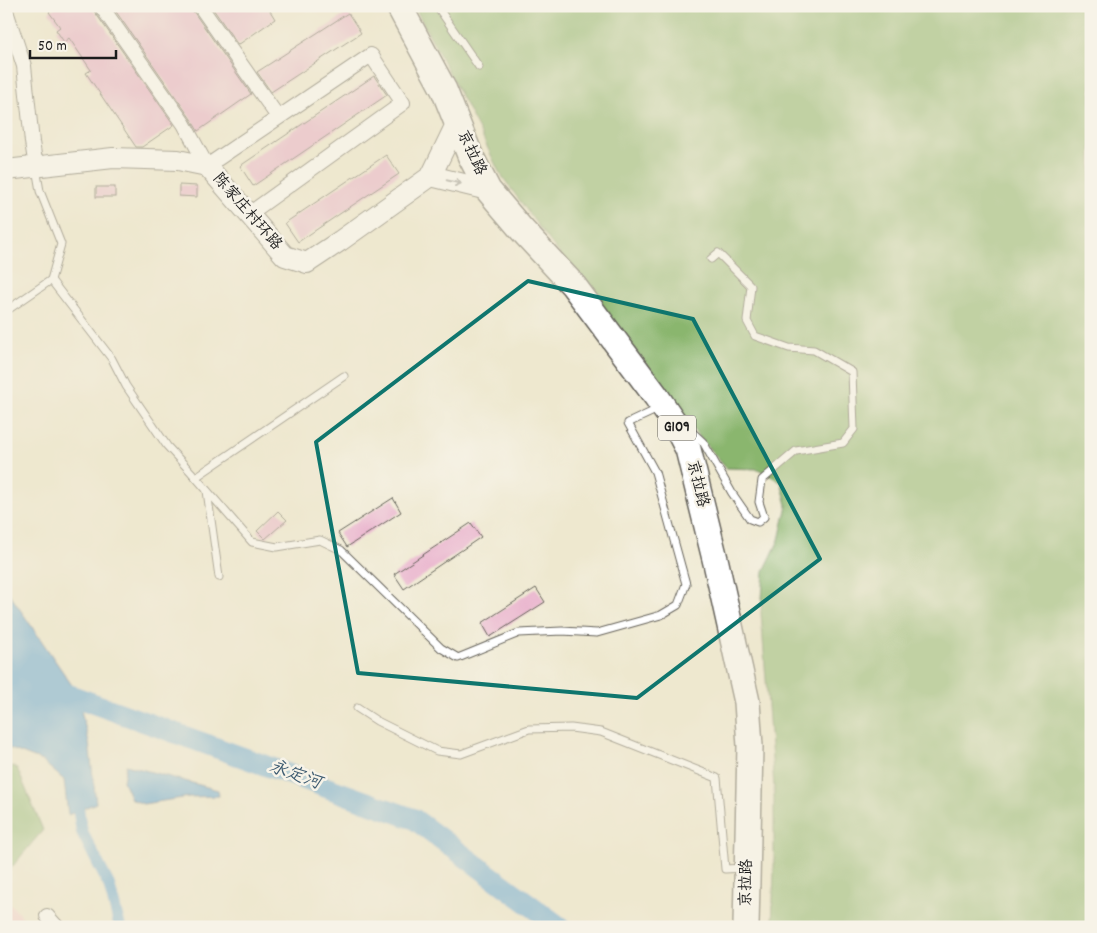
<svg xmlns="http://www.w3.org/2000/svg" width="1097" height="933" font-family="Dekko,'LXGW WenKai TC',sans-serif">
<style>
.built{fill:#f7cfd1}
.forest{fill:#8ab66e;stroke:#536945}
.water{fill:#62a6d7;stroke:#3f617a}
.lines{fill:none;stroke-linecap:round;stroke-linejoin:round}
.canal{stroke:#62a6d7;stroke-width:12}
.river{stroke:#62a6d7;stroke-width:21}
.building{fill:#e8accb}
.lane-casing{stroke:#66635b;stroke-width:9}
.street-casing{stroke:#66635b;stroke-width:16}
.secondary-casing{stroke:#66635b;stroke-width:22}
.highway-casing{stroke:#66635b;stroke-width:28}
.lane{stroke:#fff;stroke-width:7}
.street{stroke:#fff;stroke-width:14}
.secondary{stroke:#fff;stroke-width:20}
.highway{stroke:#fff;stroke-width:25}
.oneway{stroke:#999}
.marked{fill:none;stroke:#0f766e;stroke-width:4;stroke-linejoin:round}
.labels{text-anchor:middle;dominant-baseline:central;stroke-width:5;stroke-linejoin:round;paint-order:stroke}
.shield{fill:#f7f3e8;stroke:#5e5c59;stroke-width:1}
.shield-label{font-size:15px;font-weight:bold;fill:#1c1c1c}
.street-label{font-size:16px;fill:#1c1c1c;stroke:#f7f3e8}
.water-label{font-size:18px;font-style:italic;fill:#3c5a70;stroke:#f7f3e8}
</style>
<rect width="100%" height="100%" fill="#f7f3e8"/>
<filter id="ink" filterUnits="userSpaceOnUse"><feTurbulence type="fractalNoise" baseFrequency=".02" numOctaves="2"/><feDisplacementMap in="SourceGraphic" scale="10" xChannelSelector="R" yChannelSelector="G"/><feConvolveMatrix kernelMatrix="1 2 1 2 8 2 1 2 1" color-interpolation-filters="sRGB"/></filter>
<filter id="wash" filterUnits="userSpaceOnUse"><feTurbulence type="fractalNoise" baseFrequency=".0096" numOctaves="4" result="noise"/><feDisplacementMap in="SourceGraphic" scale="20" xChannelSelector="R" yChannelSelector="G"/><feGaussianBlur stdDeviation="1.12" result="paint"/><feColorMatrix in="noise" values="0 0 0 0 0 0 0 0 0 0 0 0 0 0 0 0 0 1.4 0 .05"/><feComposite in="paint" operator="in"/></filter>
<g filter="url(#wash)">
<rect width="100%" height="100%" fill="#eee8cf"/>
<polygon class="built" points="6,900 13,907 31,927 6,927"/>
<g class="forest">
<polygon points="414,6 1091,6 1091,927 772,927 774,869 774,787 761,613 764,571 779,540 787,505 781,482 758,469 726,468 695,432 672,398 538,226 499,172 481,134"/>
<polygon points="6,764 17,768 43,830 6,874"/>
</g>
<g class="water">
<polygon points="6,589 76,691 89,742 96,803 68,815 64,780 42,761 6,747"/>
<polygon points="126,765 218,790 219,796 189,797 143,804 131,799 123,781"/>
</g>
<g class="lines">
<polyline class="canal" points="76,796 82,832 109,885 120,927"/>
<polyline class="river" points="6,672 414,819 560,927"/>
</g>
<g id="blocks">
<g class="building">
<polygon points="57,6 92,6 94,11 174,125 142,147 136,147 86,73 91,70 69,38 64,42 56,30 60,27 49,12"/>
<polygon points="112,6 191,6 193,11 251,94 198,131 191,119"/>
<polygon points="211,6 267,6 275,19 238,45"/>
<polygon points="348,13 361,33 271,92 257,72"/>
<polygon points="374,76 387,95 253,186 240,166"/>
<polygon points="386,155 399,174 298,242 285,223"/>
<polygon points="179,185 197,186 197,197 179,196"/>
<rect x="96" y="187" width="19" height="10"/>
<polygon points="393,498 401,512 347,547 338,533"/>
<polygon points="278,511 287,520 265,539 257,531"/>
<polygon points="471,523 481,537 404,589 394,574"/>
<polygon points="536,588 545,602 490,637 482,623"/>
</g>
</g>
</g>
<g filter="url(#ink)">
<use href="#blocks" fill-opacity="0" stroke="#66635b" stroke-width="1"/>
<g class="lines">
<g class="lane-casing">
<g id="lane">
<polyline points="437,6 479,67"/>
<polyline points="36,168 40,191 61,244 51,280 112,359 126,386 167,446 191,472 252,542 277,547 320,540 341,550 441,648 458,658 519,633 562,631 597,633 661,615 678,605 686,584 675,544 655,472 628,423 658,409"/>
<polyline points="6,311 51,280"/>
<polyline points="687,427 703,442 732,493 750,519 758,522 764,517 759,502 762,480 796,451 843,443 854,429 852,372 814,350 789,348 755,336 747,321 751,286 718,253 711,259"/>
<polyline points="196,477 344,376"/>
<polyline points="207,491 219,577"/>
<polyline points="357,708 377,721 437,751 461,754 529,729 571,728 601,732 717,778 725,869 744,868"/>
</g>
</g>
<g class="street-casing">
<g id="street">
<polyline points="101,6 184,124 207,166 371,55 403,103 249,214"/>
<polyline points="200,6 278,117"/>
<polyline points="6,11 24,66 32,142 36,167"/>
<polyline points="47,916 57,927"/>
</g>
</g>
<g class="secondary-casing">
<g id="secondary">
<polyline points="457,122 431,176 488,190"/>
<polyline points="6,170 113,158 178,160 207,166 285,256 307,263 340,241 431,176"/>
</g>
</g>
<g class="highway-casing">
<polyline id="highway" points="399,6 444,90 470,155 488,190 522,230 573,285 656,396 675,424 688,449 716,563 747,702 750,746 746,927"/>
</g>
<use href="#lane" class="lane"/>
<use href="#street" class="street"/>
<use href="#secondary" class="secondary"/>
<use href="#highway" class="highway"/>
</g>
<defs><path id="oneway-shaft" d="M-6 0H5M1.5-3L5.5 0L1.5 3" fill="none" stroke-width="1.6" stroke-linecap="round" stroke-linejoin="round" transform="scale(1.25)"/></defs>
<use class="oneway" href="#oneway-shaft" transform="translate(454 182) rotate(13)"/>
</g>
<path d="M0 0H1097V933H0ZM528 281 693 319 820 559 637 698 358 673 316 442Z" fill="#eee8cf" fill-opacity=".55" fill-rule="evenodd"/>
<path class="marked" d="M528 281 693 319 820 559 637 698 358 673 316 442Z"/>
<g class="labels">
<rect class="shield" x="658" y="415.5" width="38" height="25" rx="4"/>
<g class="shield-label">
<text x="677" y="428">G109</text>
</g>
<g class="street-label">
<text transform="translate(471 153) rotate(65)">京拉路</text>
<text transform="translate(247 212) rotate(49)">陈家庄村环路</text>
<text transform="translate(697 484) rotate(76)">京拉路</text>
<text transform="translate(747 883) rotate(-89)">京拉路</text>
</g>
<g class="water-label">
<text transform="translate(295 776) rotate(20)">永定河</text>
</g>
</g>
<rect width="1097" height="933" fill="none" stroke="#f7f3e8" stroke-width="25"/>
<path d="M30 50v8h86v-8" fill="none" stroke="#1c1c1c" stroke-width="2.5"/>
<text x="38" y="50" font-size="15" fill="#1c1c1c" stroke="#f7f3e8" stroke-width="4" paint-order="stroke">50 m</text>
</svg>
